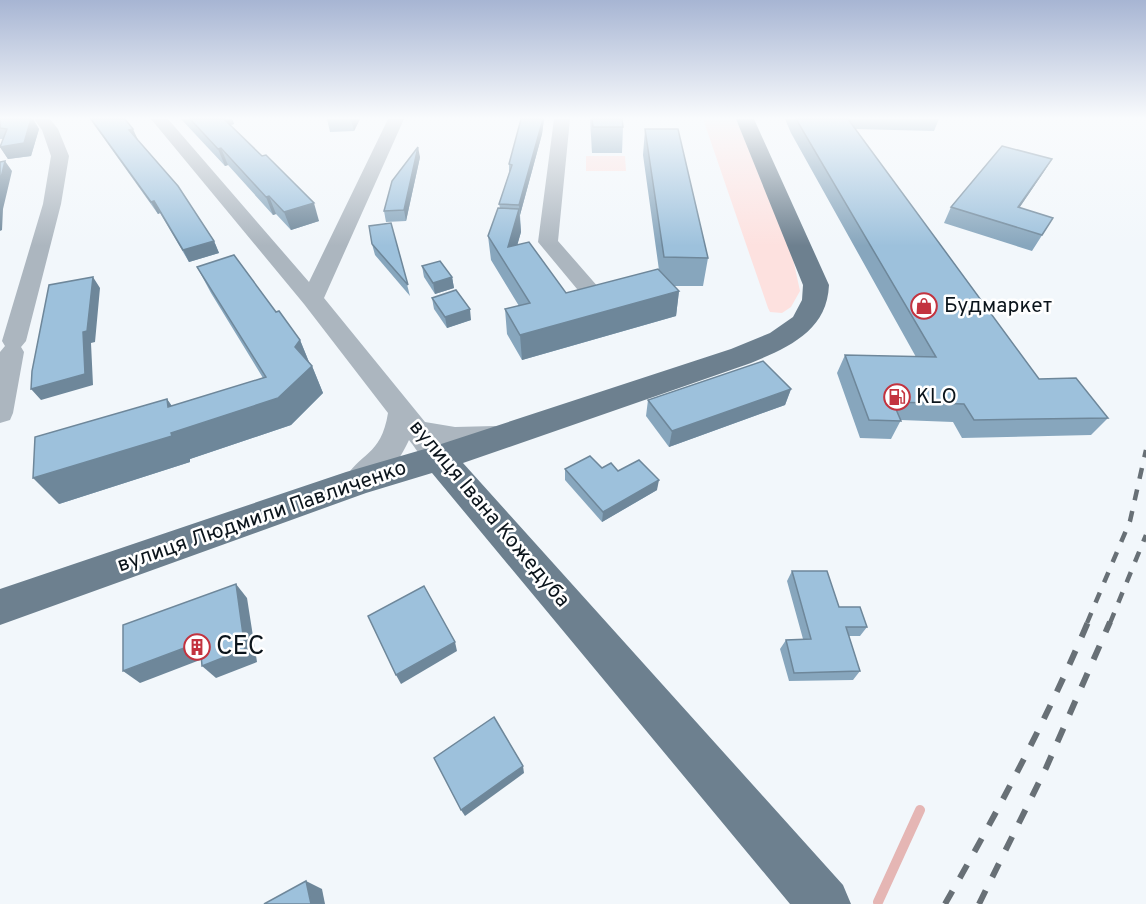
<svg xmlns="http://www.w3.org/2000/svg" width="1146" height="904" font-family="Overpass,sans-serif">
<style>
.green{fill:#fde1df}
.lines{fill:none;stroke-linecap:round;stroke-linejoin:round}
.stream{stroke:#e5b6b4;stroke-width:10}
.minor{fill:#acb6bf;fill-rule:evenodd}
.major{fill:#6d808f;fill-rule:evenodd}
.rail-far1{stroke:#687076;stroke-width:4.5;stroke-dasharray:11 11;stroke-linecap:butt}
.rail{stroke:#687076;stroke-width:6;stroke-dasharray:15 15;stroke-linecap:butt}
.wall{fill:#87a6bd}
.shaded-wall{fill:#6e879a}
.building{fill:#9dc1dc;stroke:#6e879a;stroke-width:1.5}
.labels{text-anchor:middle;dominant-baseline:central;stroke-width:5;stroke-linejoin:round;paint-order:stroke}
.poi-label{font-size:21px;fill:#0b141b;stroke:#fff;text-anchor:start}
.street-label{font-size:21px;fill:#0b141b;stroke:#fff}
.near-poi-label{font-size:26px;fill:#0b141b;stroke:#fff;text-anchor:start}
</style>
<rect width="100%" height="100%" fill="#f2f7fb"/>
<g class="green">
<polygon points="703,119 736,119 793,259 800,291 791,307 782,313 770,312 768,308"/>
<polygon points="586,156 625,156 626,171 586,171"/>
</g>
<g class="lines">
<polyline class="stream" points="878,902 920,810"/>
<g class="minor">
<polygon points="34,119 50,119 58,129 69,156 61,204 26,341 21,347 24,352 13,413 10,420 0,423 0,352 5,346 2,341 43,204 51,156 42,130"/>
<path d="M151 119H168L309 282 388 119H404L324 298 425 422 455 427 495 426 505 429 509 436 505 443 474 448 446 447 453 458 449 466C428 472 421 455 409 440 399 462 375 499 348 490L343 482C359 452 381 457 388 413L304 304Z"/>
<polygon points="554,119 570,119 558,241 606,296 603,301 587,301 538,242"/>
</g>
<path class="major" d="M736 119H754L829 285C827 331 789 347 751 363L463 463 843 885 851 904H790L432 473 366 493 0 625V589L346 472 435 446 731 349 770 333 793 317 802 300 803 285Z"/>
<g class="rail-far1">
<polyline points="1087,623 1130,521 1146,450"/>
<polyline points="1110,623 1146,535"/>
</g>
<g class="rail">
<path d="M945 904C997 813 1047 719 1088 622"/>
<polyline points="979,904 1046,768 1110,622"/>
</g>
</g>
<g class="wall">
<polygon points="0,119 33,119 39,129 31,156 8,159 0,147 3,139 0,139"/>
<polygon points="90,119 125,119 138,140 214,241 219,253 189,262 160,213 158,214"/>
<polygon points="181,119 232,119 234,124 230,125 319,221 291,230 276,214 273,215 228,165 225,166"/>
<polygon points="327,119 360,119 354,131 330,132"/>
<polygon points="521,119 544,119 542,134 520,215 521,232 517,245 566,293 659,270 643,155 645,129 708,258 703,286 674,286 679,291 676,316 522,360 507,334 505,309 519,306 491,260 488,236 500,208 499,204 509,173 509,164"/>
<polygon points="590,119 622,119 623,127 622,153 592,153"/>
<polygon points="785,119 939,119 934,131 855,129 1039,379 1108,418 1091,435 962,438 953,422 901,420 891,439 860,438 837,373 845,355 916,357 791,133"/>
<polygon points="420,157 406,221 386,222 384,211"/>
<polygon points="1052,159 1043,173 1019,208 1053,218 1032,251 944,223 951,207"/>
<polygon points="391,223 410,296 375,255 372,244"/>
<polygon points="422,266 452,277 454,288 435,294 424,277"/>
<polygon points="197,267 276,312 300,340 309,362 312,366 323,393 291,425 190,459 190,462 59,504 167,399 172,406 263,378 211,293"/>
<polygon points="432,298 471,320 447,328 434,309"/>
<polygon points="791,389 785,405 669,447 646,416 648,400"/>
<polygon points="602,468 618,471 657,490 602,522 565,480 565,469"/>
<polygon points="792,571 839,607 867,627 860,636 849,636 860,671 853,680 789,681 780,649 786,640 803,639 787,581"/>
</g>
<g class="shaded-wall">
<polygon points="31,119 33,119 39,129 31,156 8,159 0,147"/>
<polygon points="218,119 232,119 234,124 222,127"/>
<polygon points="351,119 360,119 354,131"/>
<polygon points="543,119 544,119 542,134 520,215 519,205"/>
<polygon points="133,129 138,140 129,130"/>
<polygon points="418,147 420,157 406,221 404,210"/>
<polygon points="221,148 228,165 225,166 218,149"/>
<polygon points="1052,159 1043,173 1009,223 1018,207"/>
<polygon points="5,161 12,171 3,209 2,230 0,231 0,182"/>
<polygon points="269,196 276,214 273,215 266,197"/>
<polygon points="154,201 160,213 158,214 151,202"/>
<polygon points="314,203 319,221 291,230 284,212"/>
<polygon points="519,209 521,232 510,271 508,247"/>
<polygon points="214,241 219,253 189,262 183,250"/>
<polygon points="93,277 100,288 95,342 91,343 93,385 41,400 31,389 83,332"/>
<polygon points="452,277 454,288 435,294 433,283"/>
<polygon points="679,291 676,316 522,360 520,335"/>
<polygon points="470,309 471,320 447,328 445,317"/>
<polygon points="300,340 311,367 312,366 323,393 291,425 190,459 190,462 59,504 33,478 171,433 167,399 185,426 278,398 295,347"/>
<polygon points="791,389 785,405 669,447 672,431"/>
<polygon points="659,480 657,490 602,522 603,512"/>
<polygon points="236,584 247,598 257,662 216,678 202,666"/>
<polygon points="200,642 213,655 140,683 123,671"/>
<polygon points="455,642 457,651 401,684 396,675"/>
<polygon points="523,766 524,773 465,816 461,810"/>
<polygon points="306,881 322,889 325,904 311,904"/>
</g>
<g class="building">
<polygon points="0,119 31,119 24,143 0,147 7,129 0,128"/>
<polygon points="91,119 125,119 133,129 129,130 178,186 214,241 183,250 154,201 151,202"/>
<polygon points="190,119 224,119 262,156 266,155 314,203 284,212 269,196 266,197 221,148 218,149"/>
<polygon points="521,119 543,119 519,205 499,204 512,165 509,164"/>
<polygon points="592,119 622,119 623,127 593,127"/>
<polygon points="796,119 848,119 1039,379 1076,378 1108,418 974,420 964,404 893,402 901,421 869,420 845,355 936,357"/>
<polygon points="645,129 678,129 708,258 664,257"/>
<polygon points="1002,146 1052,159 1018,207 1053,218 1042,235 951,207"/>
<polygon points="418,147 404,210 384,211 392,181"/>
<polygon points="5,161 0,182 0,162"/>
<polygon points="498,208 519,209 508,247 529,242 566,293 658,269 679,291 520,335 505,309 530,303 488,236"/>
<polygon points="391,223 408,285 372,244 369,226"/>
<polygon points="234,255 276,312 279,311 300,340 295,347 312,366 278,398 171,433 172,436 33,478 35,437 167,399 168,407 266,377 197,267"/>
<polygon points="440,261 452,277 433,283 422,266"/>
<polygon points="93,277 87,331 83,332 85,374 31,389 32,371 49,285"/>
<polygon points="456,290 470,309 445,317 432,298"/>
<polygon points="763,361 791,389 672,431 648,400"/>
<polygon points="590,456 602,468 611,463 618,471 639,460 659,480 603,512 565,469"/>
<polygon points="792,571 827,571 839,607 860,607 867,627 846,627 860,671 794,673 786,640 811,639"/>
<polygon points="236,584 245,649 202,666 200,642 123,671 123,625"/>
<polygon points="424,586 455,642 396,675 368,616"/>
<polygon points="494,717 523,766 461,810 434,758"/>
<polygon points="306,881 311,904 264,904"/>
</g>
<linearGradient id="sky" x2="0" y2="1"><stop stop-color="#a7b5d3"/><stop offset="0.48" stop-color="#f9fbfd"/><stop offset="1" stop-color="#f9fbfd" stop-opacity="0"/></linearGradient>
<rect width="1146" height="246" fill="url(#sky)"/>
<defs>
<g id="shop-ring" transform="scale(1.35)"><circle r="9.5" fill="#fff" stroke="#c3333f" stroke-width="1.5"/><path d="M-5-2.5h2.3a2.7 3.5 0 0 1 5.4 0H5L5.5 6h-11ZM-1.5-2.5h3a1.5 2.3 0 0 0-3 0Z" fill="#c3333f"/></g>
<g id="fuel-ring" transform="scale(1.35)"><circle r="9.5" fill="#fff" stroke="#c3333f" stroke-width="1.5"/><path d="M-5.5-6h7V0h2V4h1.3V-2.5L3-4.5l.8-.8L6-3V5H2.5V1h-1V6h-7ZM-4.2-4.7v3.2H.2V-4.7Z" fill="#c3333f"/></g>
<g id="building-ring" transform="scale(1.35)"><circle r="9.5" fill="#fff" stroke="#c3333f" stroke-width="1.5"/><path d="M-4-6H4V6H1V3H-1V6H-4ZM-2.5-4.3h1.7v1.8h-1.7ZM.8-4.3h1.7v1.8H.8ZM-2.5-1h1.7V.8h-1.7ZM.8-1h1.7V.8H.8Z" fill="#c3333f"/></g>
</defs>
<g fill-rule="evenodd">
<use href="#shop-ring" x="924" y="306"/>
<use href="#fuel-ring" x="897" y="397"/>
<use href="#building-ring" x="197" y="647"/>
</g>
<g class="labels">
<g class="poi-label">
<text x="944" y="306">Будмаркет</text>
<text x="916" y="397">KLO</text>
</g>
<g class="street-label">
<text transform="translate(489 514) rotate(50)">вулиця Івана Кожедуба</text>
<text transform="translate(262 517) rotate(-19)">вулиця Людмили Павличенко</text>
</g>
<g class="near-poi-label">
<text x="216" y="647">СЕС</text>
</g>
</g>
</svg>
